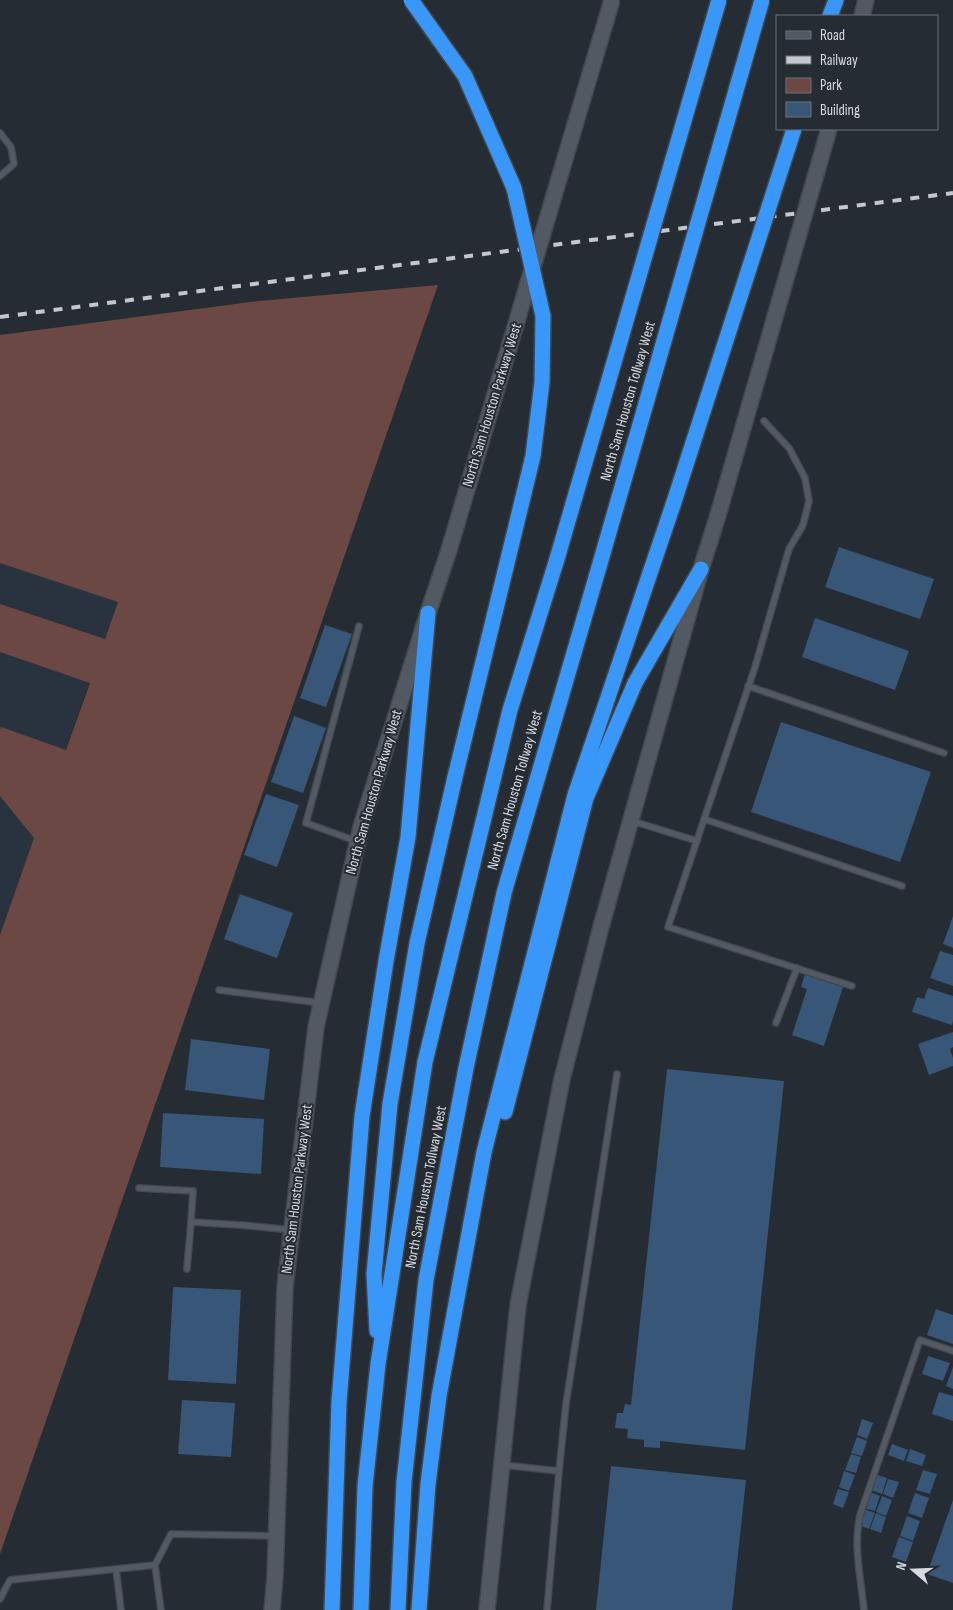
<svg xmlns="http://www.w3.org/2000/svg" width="953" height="1610" font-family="'Sofia Sans Condensed',sans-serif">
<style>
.built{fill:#293340}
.green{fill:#6b4843}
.building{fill:#375678}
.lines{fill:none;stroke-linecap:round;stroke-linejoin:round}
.service-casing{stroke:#42474e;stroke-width:8}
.secondary-casing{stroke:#42474e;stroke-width:18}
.motorway-casing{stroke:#42474e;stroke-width:18}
.service{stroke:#525962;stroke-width:5.5}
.secondary{stroke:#525962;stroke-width:15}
.motorway{stroke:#3997f9;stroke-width:15}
.rail{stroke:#c4c8ce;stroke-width:4;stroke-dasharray:9 9;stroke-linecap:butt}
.secondary-bridge-casing{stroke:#42474e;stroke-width:18;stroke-linecap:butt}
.motorway-bridge-casing{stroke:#42474e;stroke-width:18;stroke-linecap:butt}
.secondary-bridge{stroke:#525962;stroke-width:15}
.motorway-bridge{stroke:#3997f9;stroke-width:15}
.labels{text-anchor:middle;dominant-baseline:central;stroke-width:4;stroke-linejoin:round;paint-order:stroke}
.street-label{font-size:15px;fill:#d6dadf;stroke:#252c33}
</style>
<rect width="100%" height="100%" fill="#252c33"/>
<polygon class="built" points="0,563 118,601 0,935"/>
<polygon class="green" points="438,285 0,1554 0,935 34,838 0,796 0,730 1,727 66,750 90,683 0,652 0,604 105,639 118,602 0,563 0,335 258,301"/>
<g class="building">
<polygon points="839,547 934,579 920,619 825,587"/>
<polygon points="815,618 909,651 895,690 802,657"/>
<polygon points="325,625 352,634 326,707 300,698"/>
<polygon points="294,716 326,728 303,793 271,782"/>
<polygon points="781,722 931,772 900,862 751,812"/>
<polygon points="266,794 299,805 277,867 244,855"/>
<polygon points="240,894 293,913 277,958 224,939"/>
<polygon points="953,916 953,948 943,944"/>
<polygon points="940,951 953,955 953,986 930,978"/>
<polygon points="805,974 843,987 824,1046 792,1035 807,989 801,987"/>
<polygon points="928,988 953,996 953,1021 952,1025 912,1012 917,997 924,999"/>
<polygon points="953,1032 953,1047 950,1049 953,1058 953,1066 929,1075 918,1044"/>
<polygon points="191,1039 270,1049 264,1100 185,1090"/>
<polygon points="667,1069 784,1081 745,1450 660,1441 660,1448 644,1447 644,1440 627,1438 628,1429 615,1428 617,1413 623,1413 625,1404 631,1405"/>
<polygon points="163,1113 264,1119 261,1174 160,1167"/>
<polygon points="173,1287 241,1290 236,1384 168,1380"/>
<polygon points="936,1309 953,1315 953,1344 927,1335"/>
<polygon points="928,1356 950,1363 943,1381 922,1374"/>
<polygon points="953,1367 953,1389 946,1386"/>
<polygon points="939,1392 953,1396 953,1421 932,1414"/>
<polygon points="182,1400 235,1403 231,1457 178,1454"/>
<polygon points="862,1419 873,1423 867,1439 857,1435"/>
<polygon points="857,1437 867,1441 862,1456 851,1453"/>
<polygon points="892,1444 908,1450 904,1461 888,1455"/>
<polygon points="910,1449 926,1455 922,1466 906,1461"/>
<polygon points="851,1454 861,1457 856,1473 845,1470"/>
<polygon points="611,1466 746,1480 732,1610 596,1610"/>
<polygon points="923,1470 937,1474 930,1494 916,1490"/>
<polygon points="844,1471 855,1475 849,1491 839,1487"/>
<polygon points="877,1475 887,1478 882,1494 871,1490"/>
<polygon points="888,1479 899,1482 893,1498 883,1494"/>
<polygon points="838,1489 849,1492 843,1508 833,1504"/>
<polygon points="870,1492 880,1496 875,1511 864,1508"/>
<polygon points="915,1493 929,1498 922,1518 908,1513"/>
<polygon points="882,1496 892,1500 886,1516 876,1512"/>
<polygon points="953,1500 953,1583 927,1574"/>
<polygon points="864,1509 875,1513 869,1529 858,1525"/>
<polygon points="876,1513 886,1517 881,1533 870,1529"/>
<polygon points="907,1516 920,1521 913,1541 900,1536"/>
<polygon points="899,1537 913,1542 906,1562 892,1557"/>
</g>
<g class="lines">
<g class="service-casing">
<g id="service">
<polyline points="0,133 11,147 14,164 0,176"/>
<polyline points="764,421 789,448 805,478 809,501 803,525 789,549 755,667 668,927 852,986"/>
<polyline points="748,686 944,753"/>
<polyline points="704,819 902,886"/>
<polyline points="632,821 697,841"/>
<polyline points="356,841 306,823 359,626"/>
<polyline points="219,990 321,1003"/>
<polyline points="776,1023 797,968"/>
<polyline points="139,1188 193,1191 191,1222 240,1225 292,1230"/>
<polyline points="187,1269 191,1222"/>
<polyline points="503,1465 559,1471 566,1404 617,1074"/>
<polyline points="155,1565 161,1610"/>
<polyline points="116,1569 121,1610"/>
<polyline points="0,1599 10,1580 155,1565 171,1534 276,1536"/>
<polyline points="547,1610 559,1471"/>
<path d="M864 1610C861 1579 853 1546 860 1515L920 1340 953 1351"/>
</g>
</g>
<g class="secondary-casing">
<g id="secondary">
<polyline points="862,16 866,0"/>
<polyline points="272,1610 275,1577 285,1287 316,1027 361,827 428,613 449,550"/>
<polyline points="487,1610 518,1305 562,1079 601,927 701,569 718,515"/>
</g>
</g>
<g class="motorway-casing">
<g id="motorway">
<polyline points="830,16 836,0"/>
<polyline points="505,1112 586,798 635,683 701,569"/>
<polyline points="377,1331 374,1274 390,1104 417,943 455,777"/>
<polyline points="332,1610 339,1402 362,1116 386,961 408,837 428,613"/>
<polyline points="361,1610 365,1486 378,1364 425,1062 510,710 557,559"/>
<polyline points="398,1610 404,1482 426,1280 466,1068 504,893 599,567"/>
<polyline points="419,1610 428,1484 439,1396 484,1152 575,795 674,502"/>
</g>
</g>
<use href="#service" class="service"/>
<use href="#secondary" class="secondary"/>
<use href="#motorway" class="motorway"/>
<polyline class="rail" points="0,317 953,193"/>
<g class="secondary-bridge-casing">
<g id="secondary-bridge">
<polyline points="718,515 829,129"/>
<polyline points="449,550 612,0"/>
</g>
</g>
<g class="motorway-bridge-casing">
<g id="motorway-bridge">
<polyline points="411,0 465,76 514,188 543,316 542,382 533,456 455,777"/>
<polyline points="674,502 794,129"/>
<polyline points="557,559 719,0"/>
<polyline points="599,567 762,0"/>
</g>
</g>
<use href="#secondary-bridge" class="secondary-bridge"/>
<use href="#motorway-bridge" class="motorway-bridge"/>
</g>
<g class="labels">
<g class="street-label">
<text transform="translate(628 401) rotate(-74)">North Sam Houston Tollway West</text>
<text transform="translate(492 405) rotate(-73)">North Sam Houston Parkway West</text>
<text transform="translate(515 790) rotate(-74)">North Sam Houston Tollway West</text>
<text transform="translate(374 792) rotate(-74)">North Sam Houston Parkway West</text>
<text transform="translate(426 1187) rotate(-79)">North Sam Houston Tollway West</text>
<text transform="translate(297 1189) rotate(-83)">North Sam Houston Parkway West</text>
</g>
</g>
<rect x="776" y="15" width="162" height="115" fill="#252c33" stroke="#6c7278"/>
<rect x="786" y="31" width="25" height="8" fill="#525962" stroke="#6c7278"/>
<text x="820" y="40" font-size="15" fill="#d6dadf">Road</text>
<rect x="786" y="56" width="25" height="8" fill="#c4c8ce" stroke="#6c7278"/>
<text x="820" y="65" font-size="15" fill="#d6dadf">Railway</text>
<rect x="786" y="78" width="25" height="15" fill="#6b4843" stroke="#6c7278"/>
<text x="820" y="90" font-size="15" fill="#d6dadf">Park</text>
<rect x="786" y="102" width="25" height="15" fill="#375678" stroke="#6c7278"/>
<text x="820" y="115" font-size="15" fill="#d6dadf">Building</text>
<g transform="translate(913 1570) rotate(289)" stroke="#252c33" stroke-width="4" paint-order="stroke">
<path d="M0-4L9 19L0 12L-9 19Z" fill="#d6dadf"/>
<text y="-8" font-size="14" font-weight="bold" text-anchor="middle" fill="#d6dadf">N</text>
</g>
</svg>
